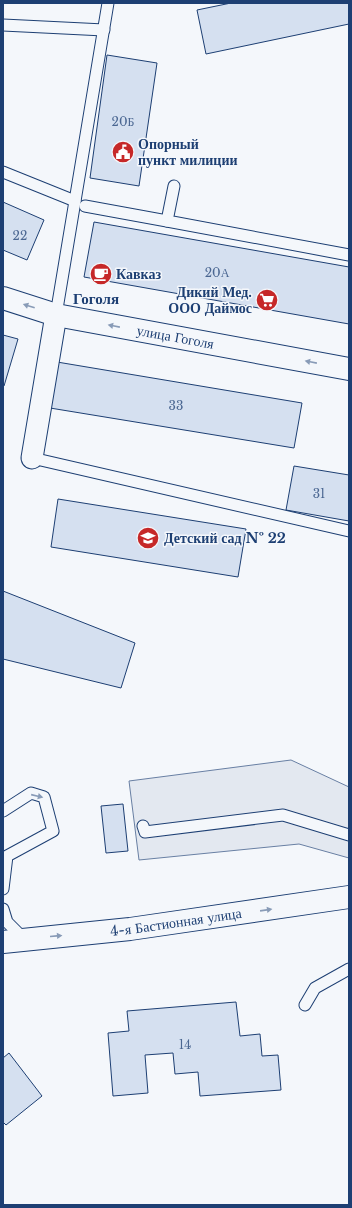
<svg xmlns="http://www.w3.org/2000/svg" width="352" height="1208" font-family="'Libre Baskerville',serif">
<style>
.parking{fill:#e3e8f0;stroke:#687fa3}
.building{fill:#d5e0f0;stroke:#1d3f73}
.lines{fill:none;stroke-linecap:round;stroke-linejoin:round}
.service-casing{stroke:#1d3f73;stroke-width:13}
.minor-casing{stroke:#1d3f73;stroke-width:23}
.secondary-casing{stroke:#1d3f73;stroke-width:24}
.service{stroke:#f4f7fb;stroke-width:11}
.minor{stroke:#f4f7fb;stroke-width:21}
.secondary{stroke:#f4f7fb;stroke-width:22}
.oneway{fill:#889bb7}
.labels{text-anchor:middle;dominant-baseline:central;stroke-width:3;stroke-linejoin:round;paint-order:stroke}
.number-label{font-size:12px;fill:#4b6792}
.poi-label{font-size:14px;font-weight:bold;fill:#1d3f73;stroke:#f4f7fb;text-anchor:start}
.street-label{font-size:14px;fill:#1d3f73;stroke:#f4f7fb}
.neighbourhood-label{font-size:15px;font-weight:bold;fill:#1d3f73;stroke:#f4f7fb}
</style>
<rect width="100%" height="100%" fill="#f4f7fb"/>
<polygon class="parking" points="291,760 349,787 349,858 299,844 139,860 129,781"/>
<g class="building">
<polygon points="231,3 349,3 349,24 206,54 197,10"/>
<polygon points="107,55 157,63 139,186 90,178"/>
<polygon points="3,202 44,220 27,260 3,250"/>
<polygon points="94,222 349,267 349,324 84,277"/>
<polygon points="3,335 18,339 4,386 3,386"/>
<polygon points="57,362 302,403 294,448 50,408"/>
<polygon points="294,466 349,475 349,521 286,510"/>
<polygon points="58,499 246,529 238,577 51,547"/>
<polygon points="3,591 135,643 121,688 3,659"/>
<polygon points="123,804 128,851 106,853 101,806"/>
<polygon points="236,1002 240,1036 260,1034 262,1056 278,1055 281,1090 200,1096 198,1072 175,1074 173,1053 145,1055 148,1093 113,1096 108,1033 129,1031 127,1011"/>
<polygon points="9,1053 42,1096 6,1125 3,1122 3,1058"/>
</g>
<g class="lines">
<g class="service-casing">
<g id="service">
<polyline points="3,25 104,30"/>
<polyline points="3,172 75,201"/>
<polyline points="174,186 167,221 349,255"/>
<polyline points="85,206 167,221"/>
<polyline points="56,315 108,3"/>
<polyline points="32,458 349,531"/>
<polyline points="3,811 31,793 44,797 53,831 7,856 3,889"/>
<polyline points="143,826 145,832 283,815 349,835"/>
<polyline points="3,909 7,922 24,939"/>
<polyline points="305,1005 315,988 349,969"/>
</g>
</g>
<g class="minor-casing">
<polyline id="minor" points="32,458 56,315"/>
</g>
<g class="secondary-casing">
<g id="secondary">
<path id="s1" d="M3 298 56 315 349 369"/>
<path id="s2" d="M3 942 130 929 349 897"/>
</g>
</g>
<use href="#service" class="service"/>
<use href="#minor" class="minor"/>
<use href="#secondary" class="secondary"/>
</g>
<defs><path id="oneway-solid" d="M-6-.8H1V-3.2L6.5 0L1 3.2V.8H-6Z"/></defs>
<g class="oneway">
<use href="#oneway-solid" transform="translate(29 306) rotate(-162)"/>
<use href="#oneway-solid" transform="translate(114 326) rotate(-169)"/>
<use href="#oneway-solid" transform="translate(311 362) rotate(-169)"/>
<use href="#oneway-solid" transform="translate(37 796) rotate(13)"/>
<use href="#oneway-solid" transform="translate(266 910) rotate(-8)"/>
<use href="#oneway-solid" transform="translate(56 936) rotate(-5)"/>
</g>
<defs>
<g id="civic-disc" transform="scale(1.15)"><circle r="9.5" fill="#c62828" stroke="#f4f7fb"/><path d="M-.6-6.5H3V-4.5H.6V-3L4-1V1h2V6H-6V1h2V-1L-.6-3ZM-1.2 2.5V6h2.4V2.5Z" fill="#fff"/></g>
<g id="cafe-disc" transform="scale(1.15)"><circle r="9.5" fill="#c62828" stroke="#f4f7fb"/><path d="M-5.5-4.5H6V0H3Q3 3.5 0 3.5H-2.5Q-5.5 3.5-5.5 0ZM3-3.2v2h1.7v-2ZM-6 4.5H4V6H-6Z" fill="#fff"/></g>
<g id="supermarket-disc" transform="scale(1.15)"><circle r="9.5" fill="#c62828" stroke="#f4f7fb"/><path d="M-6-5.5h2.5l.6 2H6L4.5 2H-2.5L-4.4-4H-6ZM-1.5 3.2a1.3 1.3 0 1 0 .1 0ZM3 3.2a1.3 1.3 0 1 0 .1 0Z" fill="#fff"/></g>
<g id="school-disc" transform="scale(1.15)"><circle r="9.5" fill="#c62828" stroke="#f4f7fb"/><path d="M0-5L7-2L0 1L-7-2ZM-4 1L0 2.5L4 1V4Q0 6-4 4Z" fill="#fff"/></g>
</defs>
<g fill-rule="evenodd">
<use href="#civic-disc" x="123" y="152"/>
<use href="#cafe-disc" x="101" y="274"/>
<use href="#supermarket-disc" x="267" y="300"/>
<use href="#school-disc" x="148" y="538"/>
</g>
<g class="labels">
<g class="number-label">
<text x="123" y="121">20Б</text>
<text x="20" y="235">22</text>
<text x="217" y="272">20А</text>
<text x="176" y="405">33</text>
<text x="319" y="493">31</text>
<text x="185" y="1044">14</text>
</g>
<g class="poi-label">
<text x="138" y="144">Опорный<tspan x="138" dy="16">пункт милиции</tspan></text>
<text x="116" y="274">Кавказ</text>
<text x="252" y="292" text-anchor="end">Дикий Мед.<tspan x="252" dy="16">ООО Даймос</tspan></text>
<text x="164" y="538">Детский сад № 22</text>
</g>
<g class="street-label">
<text stroke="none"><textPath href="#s1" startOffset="177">улица Гоголя</textPath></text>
<text stroke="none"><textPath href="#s2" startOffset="174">4-я Бастионная улица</textPath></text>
</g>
<g class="neighbourhood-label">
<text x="96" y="298">Гоголя</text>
</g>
</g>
<rect width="352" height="1208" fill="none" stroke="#1d3f73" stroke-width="8"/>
</svg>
